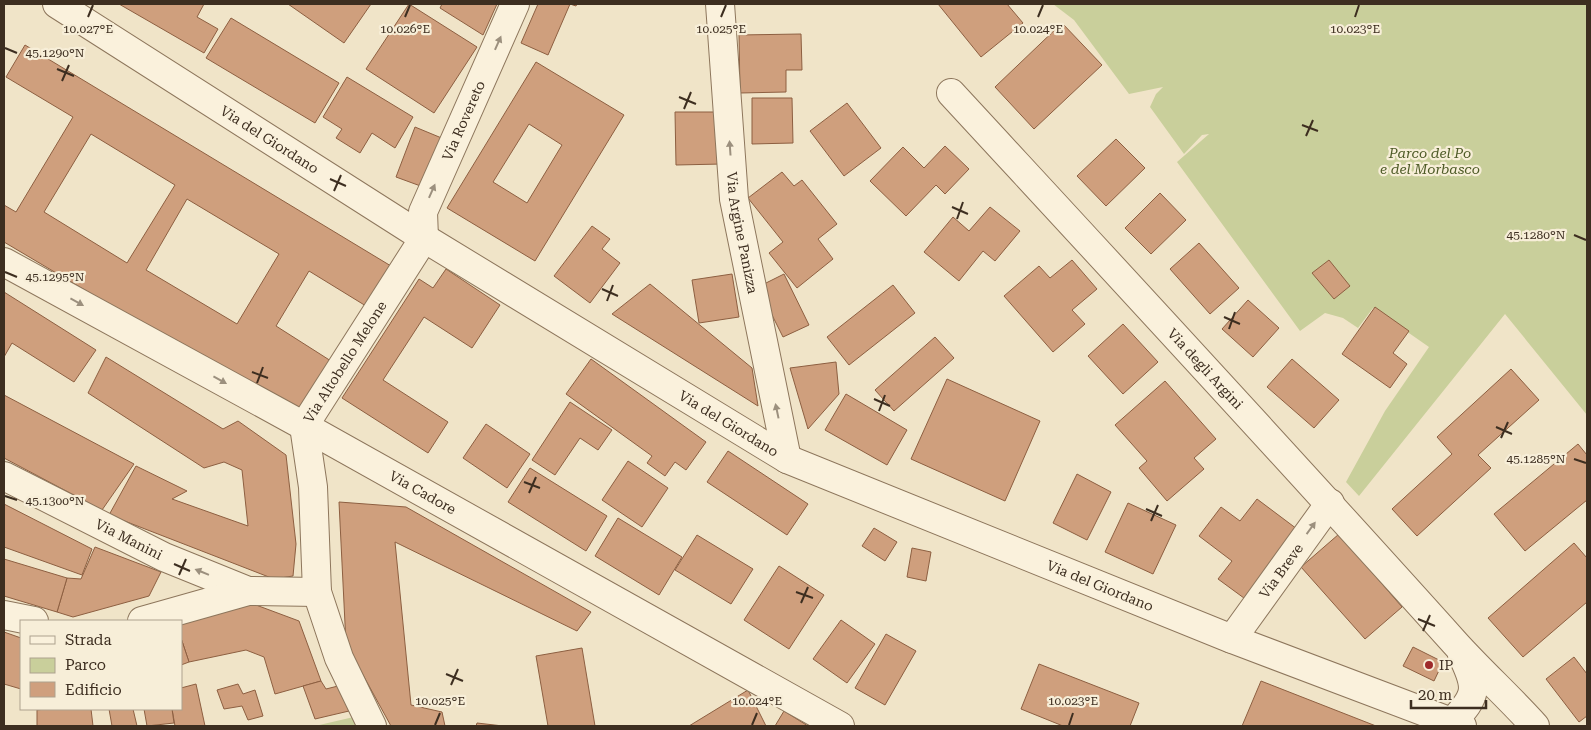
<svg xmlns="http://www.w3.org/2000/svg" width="1591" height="730" font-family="'Roboto Serif',serif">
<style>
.green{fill:#c9cf9b}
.building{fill:#cf9f7d;stroke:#8d5f41;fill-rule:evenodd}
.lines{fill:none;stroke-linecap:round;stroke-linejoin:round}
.minor-casing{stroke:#8d765c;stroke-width:30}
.minor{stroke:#faf1dc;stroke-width:28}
.oneway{fill:#9c907e}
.ticks{fill:none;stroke:#3d2e20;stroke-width:2}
.poi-dot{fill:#9e2a2b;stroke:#f7eed8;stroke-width:2}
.labels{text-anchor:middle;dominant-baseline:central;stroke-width:4.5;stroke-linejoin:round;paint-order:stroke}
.street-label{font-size:14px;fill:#3d2e20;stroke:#f7eed8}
.park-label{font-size:14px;font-style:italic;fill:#4d5a26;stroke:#f7eed8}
.poi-label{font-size:14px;fill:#3d2e20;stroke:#f7eed8;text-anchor:start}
.ticks-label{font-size:12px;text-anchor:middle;fill:#3d2e20;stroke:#f7eed8;stroke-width:4.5;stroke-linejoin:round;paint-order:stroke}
</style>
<rect width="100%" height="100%" fill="#f0e4c8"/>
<g class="green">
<polygon points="1053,4 1587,4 1587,415 1505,314 1359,496 1346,482 1385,411 1429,347 1373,308 1358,328 1343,318 1325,313 1300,331 1177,162 1209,134 1202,135 1184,154 1150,107 1156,94 1163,87 1129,94 1074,20"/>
<polygon points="358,716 363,726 315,726"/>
</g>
<g class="building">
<polygon points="119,4 204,4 197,17 218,29 204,53"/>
<polygon points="288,4 371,4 344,43"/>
<polygon points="409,4 477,47 434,113 366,69"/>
<polygon points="442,4 497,4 483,35 440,8"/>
<polygon points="538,4 577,4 576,6 570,4 548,55 521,43"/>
<polygon points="938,4 1007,4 1023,23 981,57"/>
<polygon points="231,18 339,83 315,123 206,58"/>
<polygon points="1062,23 1102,65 1034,129 995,87"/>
<polygon points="801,34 802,70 786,70 786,92 740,93 739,35"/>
<path d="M25 45 391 266 366 306 309 271 276 326 331 361 297 416 4 242V205L16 212 73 117 6 77ZM91 134 175 185 127 263 44 212ZM187 199 279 254 237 324 146 270Z"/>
<path d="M536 62 624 115 535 261 447 208ZM529 124 562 145 527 203 493 182Z"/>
<polygon points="347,77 413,117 395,148 372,133 360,153 336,138 342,129 323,117"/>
<polygon points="752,98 792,98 793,143 752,144"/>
<polygon points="847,103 881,148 844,176 810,131"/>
<polygon points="675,112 721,112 722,164 676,165"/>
<polygon points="415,127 444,139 426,188 396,177"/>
<polygon points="1116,139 1145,168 1106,206 1077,176"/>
<polygon points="945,146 969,169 945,194 936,185 906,216 870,181 903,147 924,168"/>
<polygon points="782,172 794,186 802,180 837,224 818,239 833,259 797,288 769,253 783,242 748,198"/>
<polygon points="1160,193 1186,220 1151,254 1125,228"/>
<polygon points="990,207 1020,231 995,261 983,251 959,281 924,252 953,217 969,231"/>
<polygon points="592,226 610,239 602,249 620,263 590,303 554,276"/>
<polygon points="1199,243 1239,288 1210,314 1170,269"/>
<polygon points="1072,260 1097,289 1072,310 1085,324 1053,352 1004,296 1039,266 1050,278"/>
<polygon points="1329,260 1350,286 1334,299 1312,273"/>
<polygon points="446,269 500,305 472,348 424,317 383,380 448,422 428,453 342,398 419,279 433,288"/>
<polygon points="732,274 739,317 699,323 692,280"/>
<polygon points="784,274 809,325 783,337 758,287"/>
<polygon points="650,284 752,368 758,406 612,314"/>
<polygon points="893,285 915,313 849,365 827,337"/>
<polygon points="4,292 96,350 74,382 12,343 4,357"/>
<polygon points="1248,300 1279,328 1253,357 1222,329"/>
<polygon points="1375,307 1409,331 1393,353 1407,364 1390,388 1342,354"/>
<polygon points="1123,324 1158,362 1123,394 1088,356"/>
<polygon points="935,337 954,358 894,411 875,390"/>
<polygon points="106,357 223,429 238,421 286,455 296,544 293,576 274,579 109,515 136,466 187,491 172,499 248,526 242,470 224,462 204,468 88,393"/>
<polygon points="591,359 706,442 686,470 675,462 665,476 647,463 652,456 566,394"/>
<polygon points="1292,359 1339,400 1314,428 1267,387"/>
<polygon points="836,362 839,394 808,429 790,368"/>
<polygon points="1511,369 1539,400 1478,455 1491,468 1417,536 1392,509 1452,454 1437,437"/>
<polygon points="947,379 1040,421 1005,501 911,459"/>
<polygon points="1165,381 1216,439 1194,458 1204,469 1167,501 1139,468 1147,461 1115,425"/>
<polygon points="846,394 907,430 887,465 825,430"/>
<polygon points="4,395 134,464 102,510 4,458"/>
<polygon points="570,402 612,430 598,450 580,438 555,475 532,460"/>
<polygon points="486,424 530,454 507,488 463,458"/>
<polygon points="1578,444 1587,455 1587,500 1525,551 1494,514"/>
<polygon points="728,451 808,504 787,535 707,482"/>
<polygon points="628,461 668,488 642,527 602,500"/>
<polygon points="530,468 607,516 586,551 508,502"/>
<polygon points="1077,474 1111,492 1087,540 1053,523"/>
<polygon points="1257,499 1301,532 1248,601 1218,579 1232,561 1199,536 1221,507 1240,521"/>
<polygon points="339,502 406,507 591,612 577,631 395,542 411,705 442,712 445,726 391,726 346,644"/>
<polygon points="1128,503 1176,525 1153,574 1105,552"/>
<polygon points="4,504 92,549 82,575 4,547"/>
<polygon points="618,518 682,557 659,595 595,556"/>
<polygon points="874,528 897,542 885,561 862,546"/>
<polygon points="1339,534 1402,607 1365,639 1301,567"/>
<polygon points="697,535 753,569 731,604 675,570"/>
<polygon points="1574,543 1587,558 1587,602 1523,657 1488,618"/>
<polygon points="95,547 161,572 149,596 73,617 57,612 67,578 81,579"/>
<polygon points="912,548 931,552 926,581 907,577"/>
<polygon points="4,559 67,578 57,612 4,596"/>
<polygon points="779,566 824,595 789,649 744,620"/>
<polygon points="248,602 299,621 321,681 275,694 264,657 246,650 189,662 181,638 181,621"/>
<polygon points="841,620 875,644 847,683 813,659"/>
<polygon points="4,632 21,638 21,689 4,684"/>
<polygon points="886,634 916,651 885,705 855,688"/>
<polygon points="181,638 189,662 181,665"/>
<polygon points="1413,647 1443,662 1434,681 1403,666"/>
<polygon points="582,648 595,726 548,726 536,656"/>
<polygon points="1574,657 1587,674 1587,716 1579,722 1546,679"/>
<polygon points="1039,664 1139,703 1130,726 1063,726 1021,709"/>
<polygon points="321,681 326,689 338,686 349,711 315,719 303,686"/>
<polygon points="1261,681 1376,726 1242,726"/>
<polygon points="196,684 205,726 175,726 172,709 181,709 181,688"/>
<polygon points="238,684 243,694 255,690 263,716 248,720 242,706 224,709 217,690"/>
<polygon points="748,690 766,726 689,726"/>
<polygon points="45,709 91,709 93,726 37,726 37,710"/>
<polygon points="109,709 133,709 137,726 112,726"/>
<polygon points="144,709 172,709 174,723 147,726"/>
<polygon points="784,711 808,726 775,726"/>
<polygon points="477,723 503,726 476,726"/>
</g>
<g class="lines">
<g class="minor-casing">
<g id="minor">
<path id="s1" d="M57 4 424 238 787 459 1232 639 1462 726"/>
<path id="s2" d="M720 4 734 199 787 459"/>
<path id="s3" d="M951 93C1120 276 1288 457 1454 642 1480 671 1509 697 1535 726"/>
<path id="s4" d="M4 262 304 426 840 726"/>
<path id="s5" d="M4 476 164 557 248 591 317 592"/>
<polyline points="4,615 34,621"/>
<polyline points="142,621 248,591"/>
<path id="s6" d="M1232 639 1330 503"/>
<path d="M1452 722C1478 695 1478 688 1462 655"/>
<path id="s7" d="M372 726 339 658 317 592 313 487 304 426 424 238 423 212 515 4"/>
</g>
</g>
<use href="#minor" class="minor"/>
</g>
<defs><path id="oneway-solid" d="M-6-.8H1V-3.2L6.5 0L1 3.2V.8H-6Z" transform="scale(1.25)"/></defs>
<g class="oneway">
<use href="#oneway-solid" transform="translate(498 43) rotate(-66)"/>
<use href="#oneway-solid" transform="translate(730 148) rotate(-94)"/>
<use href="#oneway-solid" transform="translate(432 191) rotate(-66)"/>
<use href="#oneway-solid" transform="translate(77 302) rotate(29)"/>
<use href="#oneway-solid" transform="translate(220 380) rotate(29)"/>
<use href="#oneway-solid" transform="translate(777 411) rotate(-102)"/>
<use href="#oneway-solid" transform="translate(1311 528) rotate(-54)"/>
<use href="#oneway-solid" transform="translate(202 572) rotate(-158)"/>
</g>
<path class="ticks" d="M88 17 93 5M405 17 410 5M721 17 726 5M1038 17 1043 5M1355 17 1359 5M5 48 17 53M57 69 74 76M62 81 69 65M679 97 696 104M684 109 691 92M1302 125 1318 131M1306 136 1313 120M330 179 346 186M334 191 341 175M952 207 968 214M957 219 963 202M1574 235 1586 240M5 272 17 277M602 289 618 296M607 301 613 285M1224 317 1240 324M1229 329 1235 312M252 372 268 378M257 383 263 367M874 399 890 406M879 411 885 395M1496 427 1512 434M1501 438 1508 422M1574 459 1586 463M524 482 540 488M529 493 536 477M5 496 17 500M1146 509 1162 516M1151 521 1158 505M174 564 190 571M179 575 186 559M796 592 813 598M801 603 808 587M1418 619 1435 626M1423 631 1430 615M446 674 463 681M451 685 458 669M435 725 440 713M752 725 757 713M1069 725 1073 713"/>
<circle class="poi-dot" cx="1429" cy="665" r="5"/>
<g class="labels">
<g class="street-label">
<text stroke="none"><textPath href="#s7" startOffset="661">Via Rovereto</textPath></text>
<text stroke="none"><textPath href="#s1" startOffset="252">Via del Giordano</textPath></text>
<text stroke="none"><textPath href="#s2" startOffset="230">Via Argine Panizza</textPath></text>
<text stroke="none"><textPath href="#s7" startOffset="388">Via Altobello Melone</textPath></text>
<text stroke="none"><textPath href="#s3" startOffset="375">Via degli Argini</textPath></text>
<text stroke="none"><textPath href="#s1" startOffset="792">Via del Giordano</textPath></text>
<text stroke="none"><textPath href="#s4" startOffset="478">Via Cadore</textPath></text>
<text stroke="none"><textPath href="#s5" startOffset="140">Via Manini</textPath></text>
<text stroke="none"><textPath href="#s6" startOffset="84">Via Breve</textPath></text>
<text stroke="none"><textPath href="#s1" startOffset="1198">Via del Giordano</textPath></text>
</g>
<g class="park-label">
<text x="1430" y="153">Parco del Po<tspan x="1430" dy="16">e del Morbasco</tspan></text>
</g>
<g class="poi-label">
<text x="1439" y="665">IP</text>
</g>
</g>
<g class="ticks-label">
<text x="88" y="33">10.027°E</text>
<text x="405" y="33">10.026°E</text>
<text x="721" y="33">10.025°E</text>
<text x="1038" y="33">10.024°E</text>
<text x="1355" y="33">10.023°E</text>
<text x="55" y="57">45.1290°N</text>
<text x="1536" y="239">45.1280°N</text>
<text x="55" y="281">45.1295°N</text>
<text x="1536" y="463">45.1285°N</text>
<text x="55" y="505">45.1300°N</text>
<text x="440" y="705">10.025°E</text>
<text x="757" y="705">10.024°E</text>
<text x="1073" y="705">10.023°E</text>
</g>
<rect width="1591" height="730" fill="none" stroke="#3d2e20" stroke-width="10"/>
<rect x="20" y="620" width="162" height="90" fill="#f7eed8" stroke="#ada18e"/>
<rect x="30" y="636" width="25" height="8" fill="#faf1dc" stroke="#ada18e"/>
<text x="65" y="645" font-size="15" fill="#3d2e20">Strada</text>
<rect x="30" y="658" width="25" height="15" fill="#c9cf9b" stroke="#ada18e"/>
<text x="65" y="670" font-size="15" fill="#3d2e20">Parco</text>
<rect x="30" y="682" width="25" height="15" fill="#cf9f7d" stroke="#ada18e"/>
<text x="65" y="695" font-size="15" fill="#3d2e20">Edificio</text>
<path d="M1411 700v8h75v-8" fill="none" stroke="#3d2e20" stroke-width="2.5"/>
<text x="1418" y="700" font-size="15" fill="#3d2e20" stroke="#f7eed8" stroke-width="4" paint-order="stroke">20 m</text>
</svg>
